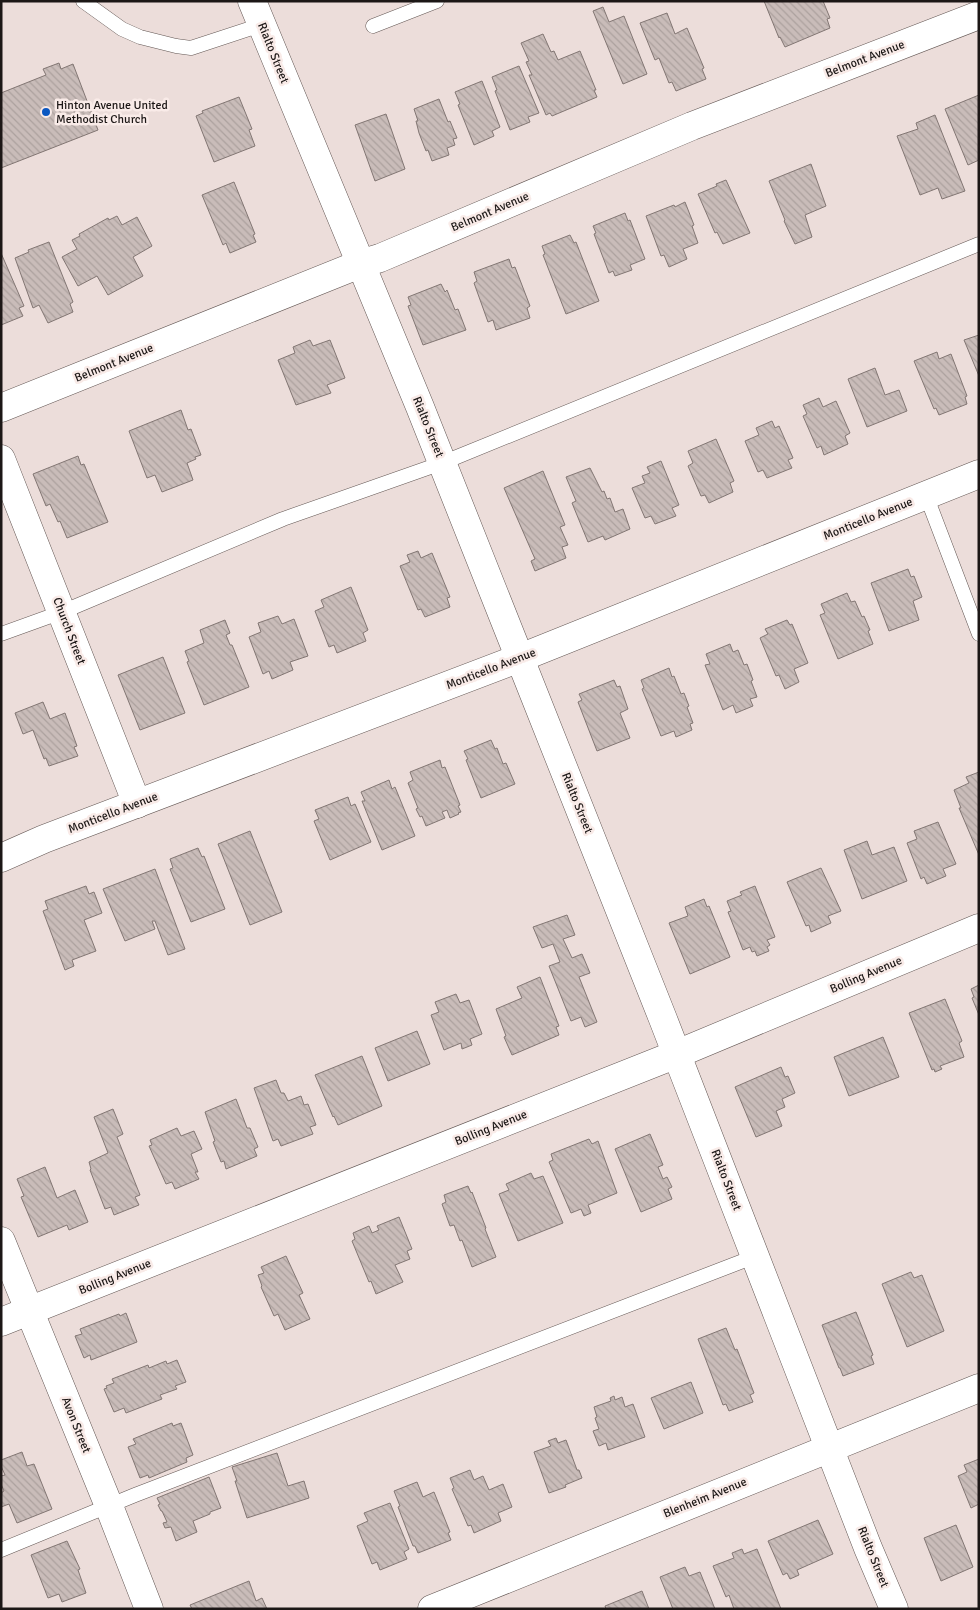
<svg xmlns="http://www.w3.org/2000/svg" width="980" height="1610" font-family="Signika,sans-serif">
<style>
.building{fill:url(#building-back-hatch);stroke:#827673}
.lines{fill:none;stroke-linecap:round;stroke-linejoin:round}
.service-casing{stroke:#635754;stroke-width:15}
.minor-casing{stroke:#635754;stroke-width:29}
.secondary-casing{stroke:#635754;stroke-width:29}
.primary-casing{stroke:#635754;stroke-width:29}
.service{stroke:#fff;stroke-width:14}
.minor{stroke:#fff;stroke-width:28}
.secondary{stroke:#fff;stroke-width:28}
.primary{stroke:#fff;stroke-width:28}
.poi-dot{fill:#0a57c1;stroke:#f9ebe8;stroke-width:2}
.labels{text-anchor:middle;dominant-baseline:central;stroke-width:5;stroke-linejoin:round;paint-order:stroke}
.street-label{font-size:12px;fill:#1c1716;stroke:#f9ebe8}
.poi-label{font-size:12px;fill:#1c1716;stroke:#f9ebe8;text-anchor:start}
</style>
<defs>
<pattern id="building-back-hatch" width="6" height="6" patternUnits="userSpaceOnUse" patternTransform="scale(1.25)"><rect width="6" height="6" fill="#c9bcb9"/><path d="M-1 5l2 2M0 0l6 6M5-1l2 2" fill="none" stroke="#aca19e"/></pattern>
</defs>
<rect width="100%" height="100%" fill="#ecddda"/>
<g class="building">
<polygon points="764,1 823,1 830,18 827,19 830,28 785,47 780,37 779,38"/>
<polygon points="603,7 609,22 624,16 647,74 623,84 593,11"/>
<polygon points="667,13 675,34 687,28 704,68 702,69 706,79 676,91 672,82 669,83 659,58 655,60 640,23"/>
<polygon points="543,34 551,52 554,51 558,60 580,51 596,90 594,90 597,97 552,116 550,113 546,115 529,75 532,75 526,62 529,61 521,43"/>
<polygon points="59,63 61,69 73,64 98,130 1,168 1,93 46,75 43,69"/>
<polygon points="519,66 539,113 528,117 530,122 510,130 495,91 497,90 492,77"/>
<polygon points="482,81 500,127 492,131 494,136 474,145 458,105 460,104 455,92"/>
<polygon points="979,95 979,160 968,165 945,109"/>
<polygon points="239,97 252,129 249,130 255,146 214,162 196,116 203,113 202,111"/>
<polygon points="439,99 448,122 450,121 457,138 453,139 455,145 447,148 449,155 432,161 428,150 426,151 419,133 416,121 418,121 414,109"/>
<polygon points="386,114 405,169 375,181 355,125"/>
<polygon points="935,115 965,191 942,199 938,188 920,195 897,136 918,129 916,123"/>
<polygon points="811,164 826,206 805,215 812,237 795,244 784,221 785,220 769,181"/>
<polygon points="726,180 750,233 723,244 717,232 715,233 698,194 717,186 716,184"/>
<polygon points="234,182 255,234 253,235 256,242 230,253 226,243 223,245 202,195"/>
<polygon points="685,202 694,225 692,226 698,243 683,249 687,259 669,267 664,255 661,256 646,216 674,205 675,207"/>
<polygon points="625,213 628,221 630,220 645,259 630,265 632,270 615,276 613,271 609,273 594,234 596,233 593,226"/>
<polygon points="117,216 122,225 137,217 152,246 133,257 143,276 108,295 97,276 78,286 62,257 77,249 72,240 80,236 79,234 108,218 109,220"/>
<polygon points="570,235 574,243 576,242 599,301 566,314 543,255 545,254 542,246"/>
<polygon points="49,242 73,302 70,304 73,312 48,323 39,305 33,308 15,258 29,252 28,250"/>
<polygon points="1,253 24,306 19,308 23,316 1,325"/>
<polygon points="509,259 512,268 515,267 530,306 527,308 530,318 496,330 493,320 488,322 474,283 477,281 474,272"/>
<polygon points="441,284 445,292 447,290 455,310 458,309 466,330 423,345 408,306 411,305 408,297"/>
<polygon points="979,335 979,376 964,340"/>
<polygon points="310,340 313,346 330,340 345,378 327,385 331,393 296,405 278,360 295,353 293,347"/>
<polygon points="937,352 939,359 951,354 967,396 965,397 967,404 939,415 936,408 934,409 914,361"/>
<polygon points="875,368 885,395 899,390 907,411 867,427 848,379"/>
<polygon points="819,398 823,407 836,401 850,433 845,436 848,444 824,455 821,446 817,448 803,416 807,414 803,405"/>
<polygon points="181,410 188,430 191,429 201,455 195,457 196,459 187,463 193,480 162,492 155,475 147,478 129,431"/>
<polygon points="772,421 775,428 779,426 793,458 788,460 792,468 767,478 763,470 758,472 745,441 759,435 756,428"/>
<polygon points="716,439 734,481 730,483 733,492 709,503 705,495 701,496 688,466 693,463 688,451"/>
<polygon points="78,456 81,465 84,464 108,522 67,538 60,521 58,522 50,504 46,506 33,474"/>
<polygon points="661,461 679,505 672,508 676,516 655,524 651,516 645,518 632,488 645,483 642,476 650,473 647,467"/>
<polygon points="590,468 602,492 604,491 607,499 610,498 615,512 623,509 630,529 605,540 603,536 588,542 572,503 576,501 566,477"/>
<polygon points="543,471 565,525 560,527 568,545 562,547 566,558 535,571 531,561 535,559 504,488"/>
<polygon points="418,551 421,558 432,553 450,597 447,598 450,607 425,617 421,609 418,610 400,566 410,562 407,555"/>
<polygon points="908,569 911,577 914,576 922,597 913,601 919,620 889,631 871,583"/>
<polygon points="351,587 368,630 363,633 366,641 337,653 334,645 329,647 315,611 324,607 321,600"/>
<polygon points="847,593 851,602 855,601 862,617 864,616 870,630 868,631 873,644 838,659 820,615 825,613 821,604"/>
<polygon points="278,616 282,624 294,619 308,656 290,662 293,670 272,679 269,671 263,674 249,637 261,632 258,623"/>
<polygon points="225,620 230,633 226,635 230,645 232,645 249,687 204,705 187,662 189,661 185,651 204,643 200,630"/>
<polygon points="787,620 790,625 792,624 808,663 794,669 799,682 785,689 779,675 776,676 760,638 768,634 765,629"/>
<polygon points="730,644 733,652 738,650 744,665 747,664 753,680 751,681 757,697 750,699 753,706 736,713 733,705 723,710 705,665 710,664 706,654"/>
<polygon points="163,657 185,713 140,730 118,675"/>
<polygon points="669,668 672,677 674,676 681,694 684,693 689,706 687,707 693,723 690,724 692,730 676,737 674,731 661,736 642,689 644,688 641,680"/>
<polygon points="614,680 617,687 620,686 628,709 620,713 630,738 597,751 578,702 582,700 579,694"/>
<polygon points="43,702 50,719 65,713 77,746 74,747 78,756 49,766 46,758 44,759 33,730 23,734 15,713"/>
<polygon points="491,740 495,749 497,748 503,764 506,763 515,784 481,798 466,760 468,759 464,751"/>
<polygon points="440,760 442,768 445,767 460,805 458,806 461,812 458,813 459,814 450,818 447,810 442,812 445,818 426,826 422,816 420,817 416,809 418,808 408,783 413,780 410,772"/>
<polygon points="979,772 979,855 959,808 961,808 954,790 969,783 966,777"/>
<polygon points="389,780 392,789 395,787 415,836 382,850 362,801 365,801 361,792"/>
<polygon points="348,797 351,806 355,804 371,842 330,860 314,821 319,819 315,810"/>
<polygon points="938,822 956,864 943,869 946,876 927,884 924,877 921,879 907,843 917,839 914,831"/>
<polygon points="250,831 282,912 250,925 218,844"/>
<polygon points="867,841 872,855 894,847 907,881 862,899 844,850"/>
<polygon points="198,848 202,857 204,856 225,909 191,922 170,869 173,868 170,859"/>
<polygon points="821,868 841,911 828,916 831,923 811,932 809,925 806,926 787,882"/>
<polygon points="155,869 185,949 168,955 155,921 152,921 155,929 125,941 103,889"/>
<polygon points="86,886 89,894 94,892 102,913 84,920 96,951 72,960 74,966 65,970 43,911 48,909 45,901"/>
<polygon points="755,886 775,937 767,940 770,945 767,947 769,951 757,956 755,951 752,952 750,947 743,950 728,912 731,911 727,901 742,895 740,892"/>
<polygon points="704,899 707,907 709,906 730,957 690,974 669,923 688,916 685,907"/>
<polygon points="567,915 575,935 563,939 572,958 582,954 590,973 579,977 597,1022 585,1027 581,1017 571,1021 549,966 560,962 553,944 542,948 533,927"/>
<polygon points="540,977 559,1026 556,1027 559,1035 512,1055 504,1037 506,1036 496,1009 522,998 517,987"/>
<polygon points="979,985 979,1015 972,998 974,997 971,989"/>
<polygon points="456,994 460,1003 469,1000 482,1034 470,1039 472,1045 462,1049 461,1043 444,1050 431,1015 439,1012 435,1002"/>
<polygon points="945,999 962,1041 959,1043 964,1057 940,1066 942,1069 935,1072 934,1069 932,1070 909,1013"/>
<polygon points="417,1031 430,1064 388,1081 375,1048"/>
<polygon points="883,1037 899,1077 849,1096 834,1057"/>
<polygon points="362,1056 382,1106 338,1125 334,1116 333,1117 315,1075"/>
<polygon points="781,1067 785,1077 788,1076 795,1093 782,1099 785,1107 776,1111 782,1126 756,1137 735,1087"/>
<polygon points="276,1080 281,1093 284,1093 288,1101 301,1096 304,1105 308,1104 316,1125 310,1127 313,1134 281,1146 278,1139 273,1141 254,1088"/>
<polygon points="236,1099 247,1128 250,1128 258,1147 254,1149 257,1156 226,1169 224,1161 221,1162 213,1142 215,1141 205,1112"/>
<polygon points="113,1109 123,1134 117,1137 140,1195 135,1197 139,1205 114,1215 111,1207 105,1209 90,1170 91,1169 89,1162 108,1153 94,1117"/>
<polygon points="177,1128 181,1136 194,1131 202,1149 191,1154 198,1172 195,1172 199,1179 175,1189 172,1182 166,1184 149,1146 152,1145 150,1140"/>
<polygon points="650,1134 663,1165 658,1167 663,1179 667,1177 672,1187 668,1189 672,1199 641,1212 615,1149"/>
<polygon points="589,1139 592,1144 598,1141 617,1193 588,1205 591,1213 584,1216 581,1209 571,1213 549,1162 553,1160 551,1154"/>
<polygon points="45,1167 57,1198 75,1190 88,1222 69,1230 67,1225 38,1237 21,1197 24,1196 17,1179"/>
<polygon points="531,1173 534,1179 543,1176 563,1223 518,1241 499,1194 509,1190 506,1184"/>
<polygon points="468,1186 471,1193 472,1192 486,1228 485,1229 496,1257 472,1267 462,1240 460,1241 454,1225 450,1226 442,1204 446,1202 444,1195"/>
<polygon points="399,1217 412,1249 407,1251 410,1259 395,1265 403,1282 376,1294 371,1281 369,1282 352,1241 355,1239 353,1233 369,1226 372,1233 379,1230 377,1226"/>
<polygon points="286,1256 303,1293 299,1295 310,1319 285,1330 278,1314 274,1316 270,1307 261,1287 262,1286 258,1275 264,1273 261,1267"/>
<polygon points="911,1272 914,1278 922,1275 944,1331 907,1347 882,1284"/>
<polygon points="856,1312 873,1355 871,1356 874,1364 843,1376 840,1368 839,1368 822,1325"/>
<polygon points="126,1313 137,1342 91,1360 90,1355 84,1358 75,1336 82,1334 80,1329 119,1314 120,1316"/>
<polygon points="726,1328 735,1350 737,1349 754,1393 750,1395 753,1402 729,1411 726,1404 723,1405 698,1339"/>
<polygon points="177,1360 186,1382 175,1386 177,1389 160,1395 162,1399 126,1413 124,1408 114,1412 104,1389 107,1388 106,1386 114,1383 112,1379 148,1365 149,1368 166,1361 167,1364"/>
<polygon points="691,1382 703,1413 664,1429 651,1398"/>
<polygon points="614,1396 615,1400 622,1397 625,1407 633,1404 645,1437 608,1450 606,1443 599,1446 593,1431 599,1429 595,1418 597,1417 594,1407 611,1401 610,1398"/>
<polygon points="172,1423 173,1426 181,1423 193,1455 186,1458 187,1462 149,1478 148,1475 140,1478 128,1447 136,1444 133,1439"/>
<polygon points="556,1438 558,1443 566,1440 577,1470 579,1470 582,1478 565,1485 566,1487 549,1493 534,1452 551,1446 548,1441"/>
<polygon points="22,1452 27,1466 34,1464 52,1509 17,1523 9,1504 1,1507 1,1493 4,1491 1,1484 1,1476 5,1475 1,1466 1,1460"/>
<polygon points="277,1453 288,1486 304,1481 309,1498 247,1518 235,1481 237,1481 232,1467"/>
<polygon points="979,1459 979,1504 971,1508 958,1476 967,1472 964,1465"/>
<polygon points="470,1470 474,1480 483,1476 489,1490 503,1484 512,1507 498,1513 501,1521 474,1533 471,1525 468,1526 452,1489 454,1488 450,1478"/>
<polygon points="209,1477 221,1508 210,1512 210,1514 193,1521 197,1532 176,1541 171,1527 165,1528 163,1523 167,1522 162,1511 161,1511 158,1505 160,1504 157,1498"/>
<polygon points="417,1482 423,1497 434,1492 450,1532 448,1533 451,1540 418,1553 415,1546 413,1546 398,1507 400,1506 394,1491"/>
<polygon points="390,1503 409,1549 404,1552 407,1559 380,1570 377,1562 372,1564 357,1526 368,1521 364,1513"/>
<polygon points="818,1520 833,1554 797,1570 799,1575 790,1579 787,1573 783,1575 768,1541"/>
<polygon points="956,1525 973,1567 941,1581 924,1538"/>
<polygon points="67,1541 80,1569 78,1570 86,1593 62,1602 59,1594 48,1598 31,1555"/>
<polygon points="742,1549 744,1554 757,1549 781,1609 734,1609 729,1595 726,1597 713,1566 734,1558 732,1553"/>
<polygon points="685,1567 689,1576 700,1572 715,1609 673,1609 660,1577"/>
<polygon points="249,1581 256,1601 262,1598 267,1609 192,1609 190,1605"/>
<polygon points="642,1591 649,1609 606,1609 605,1606"/>
</g>
<g class="lines">
<g class="service-casing">
<g id="service">
<polyline points="83,1 122,29 140,37 176,46 191,48 261,25"/>
<polyline points="373,26 437,1"/>
<polyline points="926,495 979,634"/>
<polyline points="1,634 62,612 283,519 442,463 979,244"/>
<polyline points="1,1550 135,1495 756,1256"/>
</g>
</g>
<g class="minor-casing">
<g id="minor">
<polyline points="252,1 420,407 663,1019 868,1548 894,1609"/>
<polyline points="1,408 360,264 380,258 692,126 979,15"/>
<polyline points="1,459 137,804"/>
<polyline points="1,1322 677,1054 979,928"/>
<polyline points="432,1609 979,1388"/>
</g>
</g>
<g class="secondary-casing">
<polyline id="secondary" points="1,1241 109,1506 149,1609"/>
</g>
<g class="primary-casing">
<polyline id="primary" points="1,858 44,839 520,658 979,474"/>
</g>
<use href="#service" class="service"/>
<use href="#minor" class="minor"/>
<use href="#secondary" class="secondary"/>
<use href="#primary" class="primary"/>
</g>
<circle class="poi-dot" cx="46" cy="112" r="5"/>
<g class="labels">
<g class="street-label">
<text transform="translate(273 53) rotate(68)">Rialto Street</text>
<text transform="translate(865 59) rotate(-21)">Belmont Avenue</text>
<text transform="translate(490 212) rotate(-23)">Belmont Avenue</text>
<text transform="translate(114 363) rotate(-22)">Belmont Avenue</text>
<text transform="translate(428 427) rotate(68)">Rialto Street</text>
<text transform="translate(868 519) rotate(-22)">Monticello Avenue</text>
<text transform="translate(69 631) rotate(69)">Church Street</text>
<text transform="translate(491 669) rotate(-21)">Monticello Avenue</text>
<text transform="translate(577 803) rotate(68)">Rialto Street</text>
<text transform="translate(113 813) rotate(-21)">Monticello Avenue</text>
<text transform="translate(866 975) rotate(-23)">Bolling Avenue</text>
<text transform="translate(491 1128) rotate(-22)">Bolling Avenue</text>
<text transform="translate(726 1180) rotate(69)">Rialto Street</text>
<text transform="translate(115 1277) rotate(-22)">Bolling Avenue</text>
<text transform="translate(76 1425) rotate(68)">Avon Street</text>
<text transform="translate(705 1498) rotate(-22)">Blenheim Avenue</text>
<text transform="translate(873 1557) rotate(68)">Rialto Street</text>
</g>
<g class="poi-label">
<text x="56" y="105">Hinton Avenue United<tspan x="56" dy="14">Methodist Church</tspan></text>
</g>
</g>
<rect width="980" height="1610" fill="none" stroke="#1c1716" stroke-width="5"/>
</svg>
